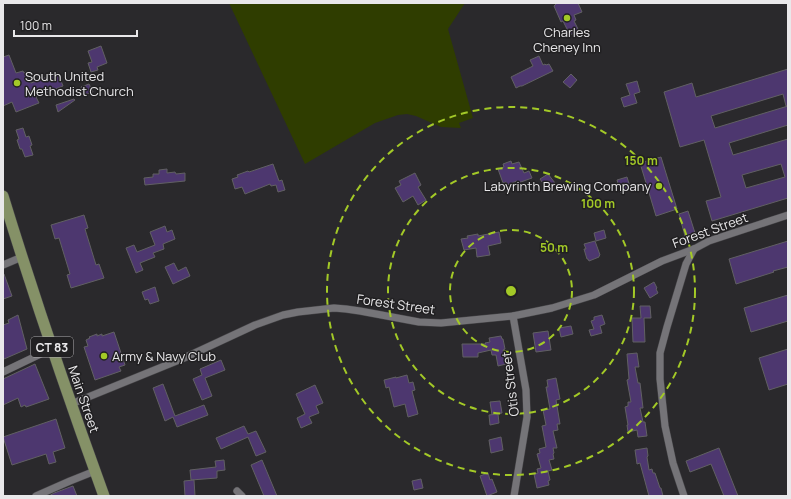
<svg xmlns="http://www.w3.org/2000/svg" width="791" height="499" font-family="Manrope,sans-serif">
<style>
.green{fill:#2f3d00}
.building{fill:#4d376f;stroke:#616063;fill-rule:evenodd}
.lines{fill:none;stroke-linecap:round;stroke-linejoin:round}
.minor-casing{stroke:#464548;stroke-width:8}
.primary-casing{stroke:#464548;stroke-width:12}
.minor{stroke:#757478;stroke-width:7}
.primary{stroke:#859167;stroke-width:11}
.ring{fill:none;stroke:#a3c927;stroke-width:2;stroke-dasharray:7 5}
.poi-dot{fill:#a3c927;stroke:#212022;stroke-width:1.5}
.labels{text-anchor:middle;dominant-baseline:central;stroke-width:3;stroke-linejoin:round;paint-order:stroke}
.shield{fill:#212022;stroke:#adacae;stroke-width:1}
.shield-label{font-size:12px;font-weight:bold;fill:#e9e8ea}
.poi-label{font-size:13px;fill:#e9e8ea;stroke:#212022;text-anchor:start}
.street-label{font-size:13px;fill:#e9e8ea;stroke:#212022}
.centre{fill:#a3c927;stroke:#212022;stroke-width:2}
.ring-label{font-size:12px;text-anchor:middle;font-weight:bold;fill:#a3c927;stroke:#212022;stroke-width:3;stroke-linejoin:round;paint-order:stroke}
</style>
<rect width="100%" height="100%" fill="#2a292c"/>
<polygon class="green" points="229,3 465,3 448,29 473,118 459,123 461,128 441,127 416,116 407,114 398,115 375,123 305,164"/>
<g class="building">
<polygon points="557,3 578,3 582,12 574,15 576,20 574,21 579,31 570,35 563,21 561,22 554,6"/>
<polygon points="101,46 107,63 97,67 98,70 91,72 88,63 92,62 88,51"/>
<polygon points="9,55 16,73 23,71 24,73 26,72 31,83 58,73 63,86 36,97 39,103 16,112 12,102 3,106 3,57"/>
<polygon points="539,56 543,65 545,64 546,65 549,64 553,71 522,86 520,86 516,88 511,77 533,66 530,60"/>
<path d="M788 69V105L786 106 783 94 711 116 715 128 788 106V125L729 143 733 155 788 139V198L712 221 706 201 721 197 704 140 680 147 664 92 692 83 696 97ZM781 164 785 177 746 188 742 175Z"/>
<polygon points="571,74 577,80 570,88 563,82"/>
<polygon points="637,81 640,92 634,94 637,103 624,107 621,98 630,95 626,84"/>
<polygon points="89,84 93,92 84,95 81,87"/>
<polygon points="74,99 75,100 58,112 56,105"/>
<polygon points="23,128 26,137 29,136 32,145 30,146 33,155 25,157 22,149 20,149 17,140 19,139 16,130"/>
<polygon points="661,157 677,209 656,216 640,163"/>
<polygon points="511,161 512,164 519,162 524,173 529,171 532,178 518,183 517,181 507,185 506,182 503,183 498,169 504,167 503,164"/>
<polygon points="273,164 279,181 282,180 285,190 278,192 276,185 271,186 270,184 245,194 242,187 235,189 232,179 238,177 237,175 248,171 249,172"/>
<polygon points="167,169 167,173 175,172 176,174 185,173 185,181 145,185 144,178 153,177 153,174 159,174 159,170"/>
<polygon points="415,173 421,185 418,187 426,200 418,205 413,196 403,202 395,188 401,185 399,181"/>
<polygon points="548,174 555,183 547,189 540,179"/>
<polygon points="627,177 631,190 621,193 617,180"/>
<polygon points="688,211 695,233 685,236 679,214"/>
<polygon points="84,215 88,228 85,229 96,265 99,264 104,278 71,288 67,275 70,274 59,238 55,239 51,225"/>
<polygon points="165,226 167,232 172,230 175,239 163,244 164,249 153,253 155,257 140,263 143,270 136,273 126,248 134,245 137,252 155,245 150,232"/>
<polygon points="604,230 606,238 596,241 594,233"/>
<polygon points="499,232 501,243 488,246 490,255 477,257 476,248 464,250 461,239 468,238 467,236 478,234 478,236"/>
<polygon points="595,241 600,255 599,256 599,257 589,261 588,259 587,259 584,249 586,249 584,244"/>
<polygon points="788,241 788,267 773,271 774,272 736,284 729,259"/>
<polygon points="174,263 178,271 186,267 190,276 173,284 165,267"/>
<polygon points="3,274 4,274 12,296 3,299"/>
<polygon points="654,282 657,288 656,289 658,293 650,298 644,288"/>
<polygon points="155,287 159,301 150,304 148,299 145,300 142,292"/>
<polygon points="788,295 788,321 751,332 744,308"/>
<polygon points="640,306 650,306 651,318 644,318 645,342 633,342 632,318 641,318"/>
<polygon points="18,315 27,349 4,359 3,355 3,325 9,323 8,320"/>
<polygon points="602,315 605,324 600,326 602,333 591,336 589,330 594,329 591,321 594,320 594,317"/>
<polygon points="571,326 573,334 561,337 559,328"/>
<polygon points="548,331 551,350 536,352 533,333"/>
<polygon points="114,332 125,365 119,367 121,371 95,380 84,347 88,346 86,340 90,338 89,337 97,334 97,336 102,334 102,336"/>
<polygon points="501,336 502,339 503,339 505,349 503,350 506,364 498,366 496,355 492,355 491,350 478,353 478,357 463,357 462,344 486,344 485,343 490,342 489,338"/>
<polygon points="788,349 788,384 769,390 759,358"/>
<polygon points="637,353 639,367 635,367 638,383 640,383 643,408 640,408 643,422 645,422 647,436 638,437 637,430 628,432 627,425 628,425 625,407 628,406 628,402 631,402 627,380 629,379 627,354"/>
<polygon points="221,360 225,370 205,378 212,396 202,400 193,379 202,375 200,369"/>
<polygon points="35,364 49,399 26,407 25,405 21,407 18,398 3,405 3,379"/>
<polygon points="407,375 409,383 413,382 415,390 412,391 418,414 408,417 405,404 394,407 389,387 386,388 384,380 396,377 396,378"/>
<polygon points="556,378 560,399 556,400 560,424 557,424 558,430 553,431 557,448 553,448 554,453 553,454 554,459 549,460 552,470 548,471 550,480 548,481 549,485 537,488 534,474 538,473 537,469 541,468 537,454 540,453 539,449 546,447 542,426 546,425 543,410 550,409 546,387 548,387 547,380"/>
<polygon points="163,384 175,416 204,405 208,415 177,427 173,417 165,421 153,388"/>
<polygon points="315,385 323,403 316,406 319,413 309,417 312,423 301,428 297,418 305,414 296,394"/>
<polygon points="500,401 502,413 492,415 490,402"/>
<polygon points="498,414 499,423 490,425 489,415"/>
<polygon points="56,419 65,448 53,452 56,462 49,464 46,454 12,465 3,437"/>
<polygon points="244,426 248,434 256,431 266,452 256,456 248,437 221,449 216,438"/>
<polygon points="501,437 503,450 491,453 489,440"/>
<polygon points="647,448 648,456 647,457 649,470 652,469 653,473 655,473 660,488 661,488 663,496 649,496 640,463 637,464 635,450"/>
<polygon points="719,448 738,496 724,496 711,464 690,472 686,461"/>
<polygon points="224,460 225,470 217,471 217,478 191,480 190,470 216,467 215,461"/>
<polygon points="262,460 277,496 264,496 251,465"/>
<polygon points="488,473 490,480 492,479 497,492 487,496 480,476"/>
<polygon points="421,479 423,488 414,490 412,481"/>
<polygon points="194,480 195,496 185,496 184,481"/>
<polygon points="73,486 77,496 49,496 54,493"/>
</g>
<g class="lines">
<g class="minor-casing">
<g id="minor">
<polyline points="3,265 22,257"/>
<polyline points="513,316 526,390 527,417 514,496"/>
<polyline points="3,372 53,348"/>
<polyline points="71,404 184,358 255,325 283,315 298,312 334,308 346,309 360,311 419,322 441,323 513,316 552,308 594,295 662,261 694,249 709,241 788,215"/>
<polyline points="237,491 242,496"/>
<polyline points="36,496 70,481 95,471"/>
<polyline points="684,496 673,463 665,426 660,379 660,353 667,327 686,264 694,249"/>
</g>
</g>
<g class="primary-casing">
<path id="primary" d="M3 196C34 297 68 397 104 496"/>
</g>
<use href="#minor" class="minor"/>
<use href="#primary" class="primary"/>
</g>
<g class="ring">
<circle cx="511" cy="291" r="61"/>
<circle cx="511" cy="291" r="123"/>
<circle cx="511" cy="291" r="184"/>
</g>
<g class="poi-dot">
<circle cx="567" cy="18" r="4"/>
<circle cx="17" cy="83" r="4"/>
<circle cx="659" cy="186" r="4"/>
<circle cx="104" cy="356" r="4"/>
</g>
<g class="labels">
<rect class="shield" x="31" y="337" width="42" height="20" rx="3"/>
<g class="shield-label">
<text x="52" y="347">CT 83</text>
</g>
<g class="poi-label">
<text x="567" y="32" text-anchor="middle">Charles<tspan x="567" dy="15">Cheney Inn</tspan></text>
<text x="25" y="76">South United<tspan x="25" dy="15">Methodist Church</tspan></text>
<text x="651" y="186" text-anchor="end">Labyrinth Brewing Company</text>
<text x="112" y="356">Army &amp; Navy Club</text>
</g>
<g class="street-label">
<text transform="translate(710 230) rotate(-20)">Forest Street</text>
<text transform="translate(396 304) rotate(8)">Forest Street</text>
<text transform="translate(510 384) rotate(-97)">Otis Street</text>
<text transform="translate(84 399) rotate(71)">Main Street</text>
</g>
</g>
<circle cx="511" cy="291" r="6" class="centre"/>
<g class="ring-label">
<text x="641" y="165">150 m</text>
<text x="598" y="208">100 m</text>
<text x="554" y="252">50 m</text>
</g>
<rect width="791" height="499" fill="none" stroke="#e9e8ea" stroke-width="8"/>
<path d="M14 30v6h123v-6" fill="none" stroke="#e9e8ea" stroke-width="2"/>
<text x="20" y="30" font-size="12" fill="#e9e8ea" stroke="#212022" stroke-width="3" paint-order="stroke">100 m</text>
</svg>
